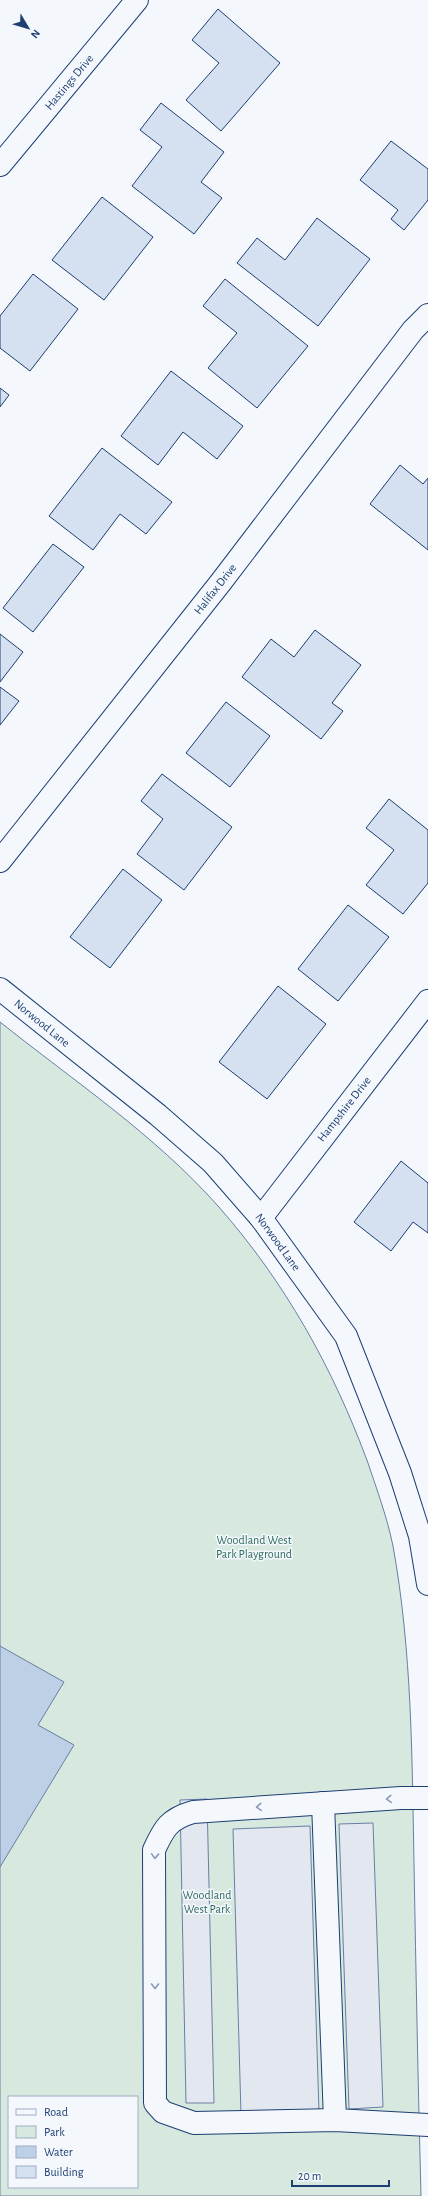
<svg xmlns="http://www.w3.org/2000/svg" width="428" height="2196" font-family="'Alegreya Sans',sans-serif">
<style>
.green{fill:#d7e8df;stroke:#687fa3;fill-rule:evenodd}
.parking{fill:#e3e8f0;stroke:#687fa3}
.water{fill:#bed0e5;stroke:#687fa3}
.building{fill:#d5e0f0;stroke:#1d3f73}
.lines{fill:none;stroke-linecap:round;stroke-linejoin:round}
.minor-casing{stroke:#1d3f73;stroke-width:24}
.minor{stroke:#f4f7fb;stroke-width:22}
.oneway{stroke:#889bb7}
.labels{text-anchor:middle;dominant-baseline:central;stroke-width:3;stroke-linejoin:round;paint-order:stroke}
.street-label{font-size:12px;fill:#1d3f73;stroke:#f4f7fb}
.park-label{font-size:12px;fill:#2c6c60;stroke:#f4f7fb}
</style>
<rect width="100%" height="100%" fill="#f4f7fb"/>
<path class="green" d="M0 1022C74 1081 155 1135 218 1206 285 1282 333 1368 368 1463 377 1490 387 1517 393 1546 412 1651 412 1757 414 1864 416 1974 418 2085 421 2196H0ZM9 2097H137V2187H9Z"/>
<g class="parking">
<polygon points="207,1799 214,2103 186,2103 180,1800"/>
<polygon points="373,1823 383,2107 349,2109 339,1824"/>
<polygon points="310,1826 319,2112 241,2115 233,1829"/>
</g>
<polygon class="water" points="0,1646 64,1682 38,1725 74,1745 0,1867"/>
<g class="building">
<polygon points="218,9 280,63 221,131 186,100 219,63 192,40"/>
<polygon points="161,103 224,152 201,182 222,198 194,234 132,186 162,147 140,130"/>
<polygon points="391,141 428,169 428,200 404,230 391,219 398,210 360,180"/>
<polygon points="102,197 153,237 104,300 52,260"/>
<polygon points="317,218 370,259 318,326 237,263 257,238 285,260"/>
<polygon points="33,274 78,309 30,371 0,348 0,316"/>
<polygon points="225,279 308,346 257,408 208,368 237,333 203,306"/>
<polygon points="171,371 243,426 217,459 183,432 158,465 121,436"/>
<polygon points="0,388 9,395 0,407"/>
<polygon points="102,448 172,502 146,534 120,514 93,550 49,516"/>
<polygon points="400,465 423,484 428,478 428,550 370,504"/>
<polygon points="53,544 84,567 33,632 3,608"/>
<polygon points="315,630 361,665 332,703 343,711 321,739 242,677 271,639 294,657"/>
<polygon points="0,634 23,652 0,682"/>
<polygon points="0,687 19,701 0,725"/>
<polygon points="226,702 270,736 230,787 186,753"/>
<polygon points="162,774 232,827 184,890 137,854 163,819 141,801"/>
<polygon points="389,799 428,830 428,883 403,914 366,885 394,850 366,828"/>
<polygon points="123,869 162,900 110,968 70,937"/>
<polygon points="348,905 389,937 338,1001 298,969"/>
<polygon points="278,986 326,1024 267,1099 219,1062"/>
<polygon points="401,1161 428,1183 428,1233 413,1222 391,1251 354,1222"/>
</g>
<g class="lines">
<g class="minor-casing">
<g id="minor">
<polyline points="0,165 137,0"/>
<polyline points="0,861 221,582 413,330 428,315"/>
<polyline points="0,989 158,1115 213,1163 261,1218 346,1336 400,1473 420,1536 428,1584"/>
<polyline points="261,1218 428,1001"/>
<path d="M428 1798H401L193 1812C169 1819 164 1828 154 1850L155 2103 163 2112 194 2123 335 2120 428 2125"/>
<polyline points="323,1803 335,2120"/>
</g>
</g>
<use href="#minor" class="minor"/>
</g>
<defs><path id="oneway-chevron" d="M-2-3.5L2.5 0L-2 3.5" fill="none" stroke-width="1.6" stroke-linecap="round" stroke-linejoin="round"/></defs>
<g class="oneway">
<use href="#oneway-chevron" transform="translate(389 1799) rotate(176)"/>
<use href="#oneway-chevron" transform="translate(259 1807) rotate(176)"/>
<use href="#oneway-chevron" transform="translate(155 1856) rotate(92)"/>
<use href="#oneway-chevron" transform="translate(155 1986) rotate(90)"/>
</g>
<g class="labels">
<g class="street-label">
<text transform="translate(69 82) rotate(-50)">Hastings Drive</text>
<text transform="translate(215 589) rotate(-52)">Halifax Drive</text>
<text transform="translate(42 1023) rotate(39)">Norwood Lane</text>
<text transform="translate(344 1109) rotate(-52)">Hampshire Drive</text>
<text transform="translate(278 1242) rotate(54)">Norwood Lane</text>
</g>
<g class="park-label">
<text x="254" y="1540">Woodland West<tspan x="254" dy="14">Park Playground</tspan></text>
<text x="207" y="1895">Woodland<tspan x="207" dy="14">West Park</tspan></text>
</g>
</g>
<rect x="8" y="2096" width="130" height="92" fill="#f4f7fb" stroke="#9eadc5"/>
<rect x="16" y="2109" width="20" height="6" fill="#f4f7fb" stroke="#9eadc5"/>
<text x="44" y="2116" font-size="12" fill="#1d3f73">Road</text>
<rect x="16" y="2126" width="20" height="12" fill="#d7e8df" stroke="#9eadc5"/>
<text x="44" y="2136" font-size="12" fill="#1d3f73">Park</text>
<rect x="16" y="2146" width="20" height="12" fill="#bed0e5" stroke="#9eadc5"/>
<text x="44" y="2156" font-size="12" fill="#1d3f73">Water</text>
<rect x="16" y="2166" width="20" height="12" fill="#d5e0f0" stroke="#9eadc5"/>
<text x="44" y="2176" font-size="12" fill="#1d3f73">Building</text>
<g transform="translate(28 28) rotate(128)" stroke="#f4f7fb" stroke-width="3" paint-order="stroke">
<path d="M0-3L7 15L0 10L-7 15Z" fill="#1d3f73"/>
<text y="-6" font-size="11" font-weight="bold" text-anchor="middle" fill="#1d3f73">N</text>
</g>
<path d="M292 2180v6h97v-6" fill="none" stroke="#1d3f73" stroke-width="2"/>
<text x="298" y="2180" font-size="12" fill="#1d3f73" stroke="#f4f7fb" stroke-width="3" paint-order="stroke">20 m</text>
</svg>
